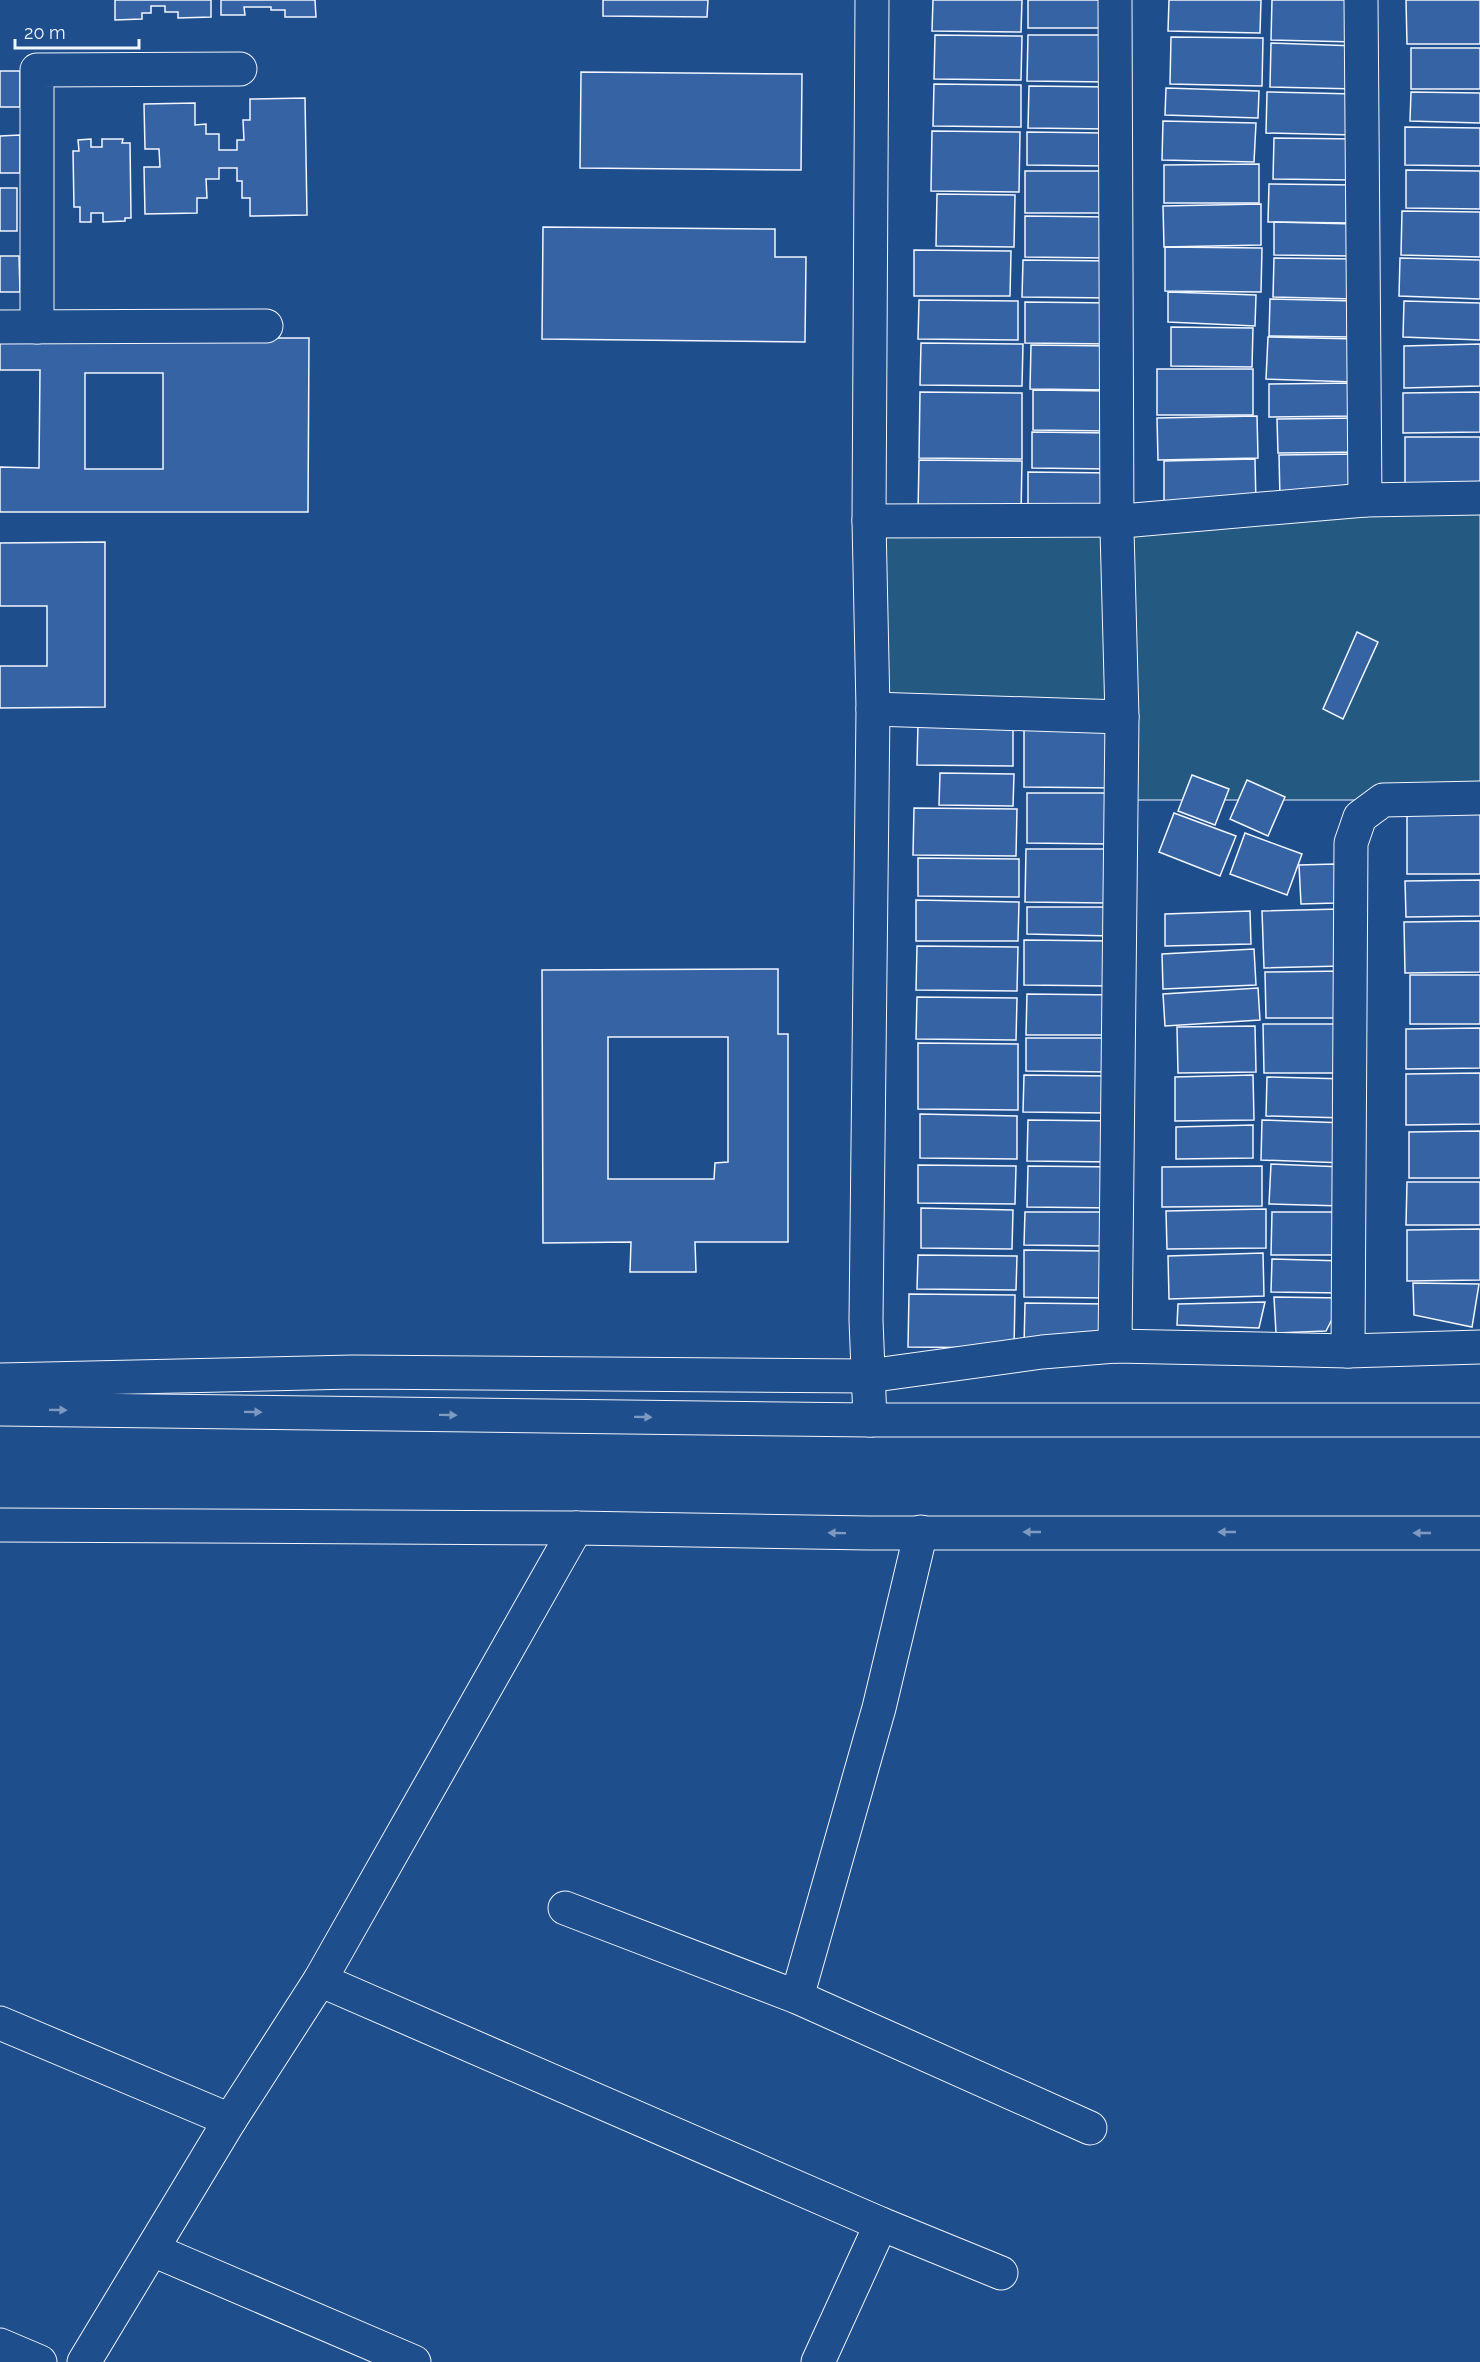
<svg xmlns="http://www.w3.org/2000/svg" width="1480" height="2362" font-family="Raleway,sans-serif">
<style>
.green{fill:#245a82;stroke:#a8bbd7;stroke-width:1.5}
.building{fill:#3563a3;stroke:#f2f6ff;stroke-width:1.5;fill-rule:evenodd}
.lines{fill:none;stroke-linecap:round;stroke-linejoin:round}
.street-casing{stroke:#f2f6ff;stroke-width:35}
.secondary-casing{stroke:#f2f6ff;stroke-width:35}
.highway-casing{stroke:#f2f6ff;stroke-width:35}
.street{stroke:#1f4e8c;stroke-width:33}
.secondary{stroke:#1f4e8c;stroke-width:33}
.highway{stroke:#1f4e8c;stroke-width:33}
.oneway{fill:#7e9ac0}
</style>
<rect width="100%" height="100%" fill="#1f4e8c"/>
<polygon class="green" points="1480,502 1480,798 1383,800 1120,800 1122,717 873,709 869,521"/>
<g class="building">
<polygon points="115,0 211,0 211,17 178,18 178,12 165,12 165,6 151,6 151,13 142,13 142,19 115,20"/>
<polygon points="221,0 315,0 316,17 285,17 285,10 271,10 271,7 244,7 245,15 221,15"/>
<polygon points="603,0 708,0 707,17 603,16"/>
<polygon points="933,0 1022,0 1021,32 932,31"/>
<polygon points="1028,0 1104,0 1103,28 1028,28"/>
<polygon points="1169,0 1261,0 1260,33 1168,31"/>
<polygon points="1272,0 1356,0 1355,42 1271,40"/>
<polygon points="1406,0 1480,0 1480,44 1407,44"/>
<polygon points="935,35 1022,36 1021,80 934,79"/>
<polygon points="1028,35 1109,35 1109,82 1027,81"/>
<polygon points="1171,37 1263,38 1262,86 1170,84"/>
<polygon points="1271,43 1357,46 1356,89 1270,87"/>
<rect x="1411" y="48" width="69" height="41"/>
<rect x="0" y="71" width="20" height="36"/>
<polygon points="581,72 802,74 801,170 580,168"/>
<polygon points="934,84 1021,85 1021,127 933,126"/>
<polygon points="1029,86 1109,87 1108,129 1028,128"/>
<polygon points="1166,88 1259,91 1258,118 1165,115"/>
<polygon points="1267,92 1355,94 1354,135 1266,133"/>
<polygon points="1411,92 1480,93 1480,123 1410,121"/>
<polygon points="305,98 307,215 250,216 250,198 242,198 242,181 237,181 237,168 219,168 219,179 206,179 207,198 197,198 197,213 145,214 144,167 160,167 159,149 145,149 144,104 195,103 195,125 206,124 206,134 219,134 219,150 237,150 237,140 244,140 243,120 250,120 250,99"/>
<polygon points="1163,121 1256,123 1254,162 1162,160"/>
<polygon points="1405,127 1480,128 1480,166 1405,165"/>
<polygon points="932,131 1020,132 1019,192 931,191"/>
<polygon points="1027,132 1106,133 1105,166 1027,165"/>
<polygon points="20,135 20,173 0,173 0,136"/>
<polygon points="1274,138 1356,139 1355,180 1273,179"/>
<polygon points="91,139 91,147 102,147 102,139 123,139 122,143 130,143 131,218 125,218 125,221 103,222 103,213 91,213 91,222 80,222 80,207 74,207 73,151 79,151 78,140"/>
<polygon points="1259,164 1259,203 1164,203 1164,165"/>
<polygon points="1406,170 1480,171 1480,209 1406,208"/>
<polygon points="1025,171 1106,171 1105,213 1025,213"/>
<polygon points="1269,184 1356,185 1355,223 1268,222"/>
<rect x="0" y="188" width="17" height="43"/>
<polygon points="937,194 1015,195 1014,247 936,246"/>
<polygon points="1261,204 1261,245 1164,247 1163,206"/>
<polygon points="1402,211 1480,212 1480,257 1401,255"/>
<polygon points="1025,216 1108,217 1107,258 1025,257"/>
<polygon points="1274,222 1354,224 1353,256 1274,255"/>
<polygon points="543,227 775,229 775,257 806,257 805,342 542,339"/>
<polygon points="1165,247 1262,248 1261,292 1165,291"/>
<polygon points="914,250 1011,251 1010,296 914,296"/>
<polygon points="0,256 19,256 20,292 0,292"/>
<polygon points="1274,258 1355,259 1354,299 1273,297"/>
<polygon points="1400,258 1480,260 1480,299 1399,296"/>
<polygon points="1023,260 1114,261 1113,298 1022,297"/>
<polygon points="1168,292 1256,295 1255,326 1168,322"/>
<polygon points="1270,299 1356,301 1355,337 1269,336"/>
<polygon points="919,300 1018,301 1018,340 918,339"/>
<polygon points="1404,301 1480,303 1480,340 1403,337"/>
<polygon points="1025,302 1112,303 1112,344 1025,343"/>
<polygon points="1171,327 1253,328 1252,367 1171,366"/>
<polygon points="1268,337 1356,339 1355,382 1266,379"/>
<path d="M0 338H309L308 512H0V467L39 468 40 370H0ZM85 373H163V469H85Z"/>
<polygon points="921,343 1023,344 1022,386 920,385"/>
<polygon points="1480,344 1480,386 1404,388 1404,346"/>
<polygon points="1031,345 1112,346 1112,390 1030,389"/>
<rect x="1157" y="369" width="96" height="46"/>
<polygon points="1356,383 1357,416 1269,417 1269,384"/>
<polygon points="1033,390 1110,391 1110,431 1033,430"/>
<polygon points="920,392 1022,393 1022,459 919,458"/>
<polygon points="1480,392 1480,432 1403,433 1403,393"/>
<polygon points="1257,416 1258,458 1158,460 1157,418"/>
<polygon points="1362,418 1363,452 1278,453 1277,419"/>
<polygon points="1032,432 1111,433 1110,469 1032,468"/>
<rect x="1405" y="437" width="75" height="58"/>
<polygon points="1358,454 1359,497 1280,499 1279,455"/>
<polygon points="1255,459 1256,506 1164,507 1164,461"/>
<polygon points="919,460 1022,461 1021,514 918,513"/>
<polygon points="1028,472 1113,473 1112,516 1028,514"/>
<polygon points="105,542 105,707 0,708 0,666 47,666 47,606 0,606 0,543"/>
<polygon points="1357,632 1378,642 1343,719 1323,709"/>
<polygon points="918,723 1013,724 1013,766 917,765"/>
<polygon points="1024,725 1116,726 1116,788 1024,787"/>
<polygon points="940,773 1014,774 1013,806 939,805"/>
<polygon points="1192,775 1229,789 1215,825 1178,811"/>
<polygon points="1247,780 1285,797 1268,836 1230,819"/>
<polygon points="1027,793 1110,793 1109,844 1027,843"/>
<polygon points="914,808 1017,809 1016,856 913,855"/>
<polygon points="1174,813 1236,836 1220,876 1159,852"/>
<rect x="1407" y="814" width="73" height="60"/>
<polygon points="1245,833 1302,854 1287,895 1230,874"/>
<polygon points="1026,849 1108,849 1107,903 1025,902"/>
<polygon points="918,858 1019,859 1019,897 918,896"/>
<polygon points="1335,864 1336,903 1301,904 1299,865"/>
<polygon points="1480,880 1480,916 1406,917 1405,881"/>
<polygon points="916,900 1019,902 1018,941 916,941"/>
<polygon points="1027,907 1114,907 1113,936 1027,934"/>
<polygon points="1340,909 1341,966 1264,968 1262,911"/>
<polygon points="1250,911 1251,944 1165,946 1165,914"/>
<polygon points="1480,921 1480,972 1405,973 1404,922"/>
<polygon points="1024,940 1113,941 1113,986 1024,985"/>
<polygon points="917,946 1018,947 1017,991 916,990"/>
<polygon points="1254,949 1256,985 1163,989 1162,954"/>
<path d="M778 969V1034H788V1242H695L696 1272H630L631 1242 543 1243 542 970ZM608 1037H728V1162L715 1163 714 1179H608Z"/>
<polygon points="1345,971 1345,1018 1266,1018 1265,972"/>
<rect x="1410" y="975" width="70" height="49"/>
<polygon points="1258,988 1260,1020 1165,1026 1163,994"/>
<polygon points="1027,994 1117,995 1116,1035 1026,1035"/>
<polygon points="917,997 1017,998 1016,1040 916,1039"/>
<polygon points="1263,1024 1344,1024 1345,1073 1264,1073"/>
<polygon points="1255,1026 1256,1072 1178,1073 1177,1027"/>
<polygon points="1480,1028 1480,1068 1406,1069 1406,1029"/>
<polygon points="1026,1038 1112,1038 1112,1072 1026,1071"/>
<polygon points="918,1043 1018,1044 1018,1110 918,1109"/>
<polygon points="1480,1073 1480,1124 1406,1125 1406,1074"/>
<polygon points="1024,1075 1110,1076 1109,1113 1023,1112"/>
<polygon points="1253,1075 1254,1120 1175,1121 1175,1077"/>
<polygon points="1267,1077 1347,1079 1346,1118 1266,1116"/>
<polygon points="920,1114 1017,1116 1017,1159 920,1158"/>
<polygon points="1028,1120 1115,1121 1114,1162 1027,1161"/>
<polygon points="1262,1120 1346,1123 1345,1163 1261,1160"/>
<polygon points="1253,1125 1253,1158 1176,1159 1176,1127"/>
<polygon points="1480,1131 1480,1178 1409,1178 1409,1132"/>
<polygon points="1271,1164 1343,1167 1342,1206 1269,1204"/>
<polygon points="918,1165 1016,1166 1015,1204 918,1203"/>
<polygon points="1028,1166 1115,1167 1115,1208 1027,1207"/>
<polygon points="1262,1166 1262,1206 1162,1207 1162,1167"/>
<polygon points="1407,1182 1480,1182 1480,1225 1406,1225"/>
<polygon points="921,1208 1013,1210 1012,1249 921,1248"/>
<polygon points="1266,1209 1266,1248 1167,1249 1166,1211"/>
<polygon points="1025,1212 1109,1212 1109,1246 1024,1245"/>
<polygon points="1272,1212 1343,1212 1342,1255 1271,1255"/>
<polygon points="1480,1229 1480,1280 1407,1281 1407,1230"/>
<polygon points="1024,1250 1105,1251 1105,1298 1024,1297"/>
<polygon points="1263,1253 1264,1296 1169,1299 1168,1256"/>
<polygon points="918,1255 1017,1256 1016,1290 917,1289"/>
<polygon points="1272,1259 1344,1261 1343,1293 1271,1292"/>
<polygon points="1413,1283 1479,1284 1472,1327 1414,1315"/>
<polygon points="909,1294 1015,1295 1014,1348 908,1347"/>
<polygon points="1274,1297 1343,1298 1326,1331 1276,1333"/>
<polygon points="1265,1302 1259,1328 1177,1325 1178,1304"/>
<polygon points="1025,1303 1107,1304 1107,1347 1024,1346"/>
</g>
<g class="lines">
<g class="street-casing">
<g id="street">
<polyline points="1115,0 1117,530 1122,717 1115,1346"/>
<polyline points="1361,0 1365,500 1480,498"/>
<polyline points="0,327 266,326"/>
<polyline points="37,327 37,70 240,69"/>
<polyline points="869,521 1134,520 1365,500"/>
<polyline points="873,709 1122,717"/>
<polyline points="1348,1351 1351,843 1360,817 1383,800 1480,798"/>
<polyline points="565,1908 797,1997 1090,2128"/>
<polyline points="320,1980 881,2224 1001,2273"/>
<polyline points="797,1997 879,1708 921,1532"/>
<polyline points="0,2023 230,2120"/>
<polyline points="153,2250 414,2362"/>
<polyline points="0,2345 40,2362"/>
<polyline points="84,2362 230,2120 320,1980 576,1528"/>
<polyline points="818,2362 881,2224"/>
</g>
</g>
<g class="secondary-casing">
<g id="secondary">
<polyline points="0,1380 353,1372 868,1376 1042,1352 1115,1346 1348,1351 1480,1347"/>
<polyline points="870,1420 866,1320 873,709 869,521 872,0"/>
</g>
</g>
<g class="highway-casing">
<g id="highway">
<polyline points="0,1409 870,1420 1480,1420"/>
<polyline points="0,1525 576,1528 869,1533 1480,1533"/>
</g>
</g>
<use href="#street" class="street"/>
<use href="#secondary" class="secondary"/>
<use href="#highway" class="highway"/>
</g>
<defs><path id="oneway-solid" d="M-6-.8H1V-3.2L6.5 0L1 3.2V.8H-6Z" transform="scale(1.5)"/></defs>
<g class="oneway">
<use href="#oneway-solid" transform="translate(58 1410) rotate(1)"/>
<use href="#oneway-solid" transform="translate(253 1412) rotate(1)"/>
<use href="#oneway-solid" transform="translate(448 1415) rotate(1)"/>
<use href="#oneway-solid" transform="translate(643 1417) rotate(1)"/>
<use href="#oneway-solid" transform="translate(1032 1532) rotate(-180)"/>
<use href="#oneway-solid" transform="translate(1227 1532) rotate(-180)"/>
<use href="#oneway-solid" transform="translate(837 1533) rotate(-179)"/>
<use href="#oneway-solid" transform="translate(1422 1533) rotate(-180)"/>
</g>
<path d="M15 39v9h124v-9" fill="none" stroke="#f2f6ff" stroke-width="3"/>
<text x="24" y="39" font-size="18" fill="#f2f6ff" stroke="#1f4e8c" stroke-width="4.5" paint-order="stroke">20 m</text>
</svg>
